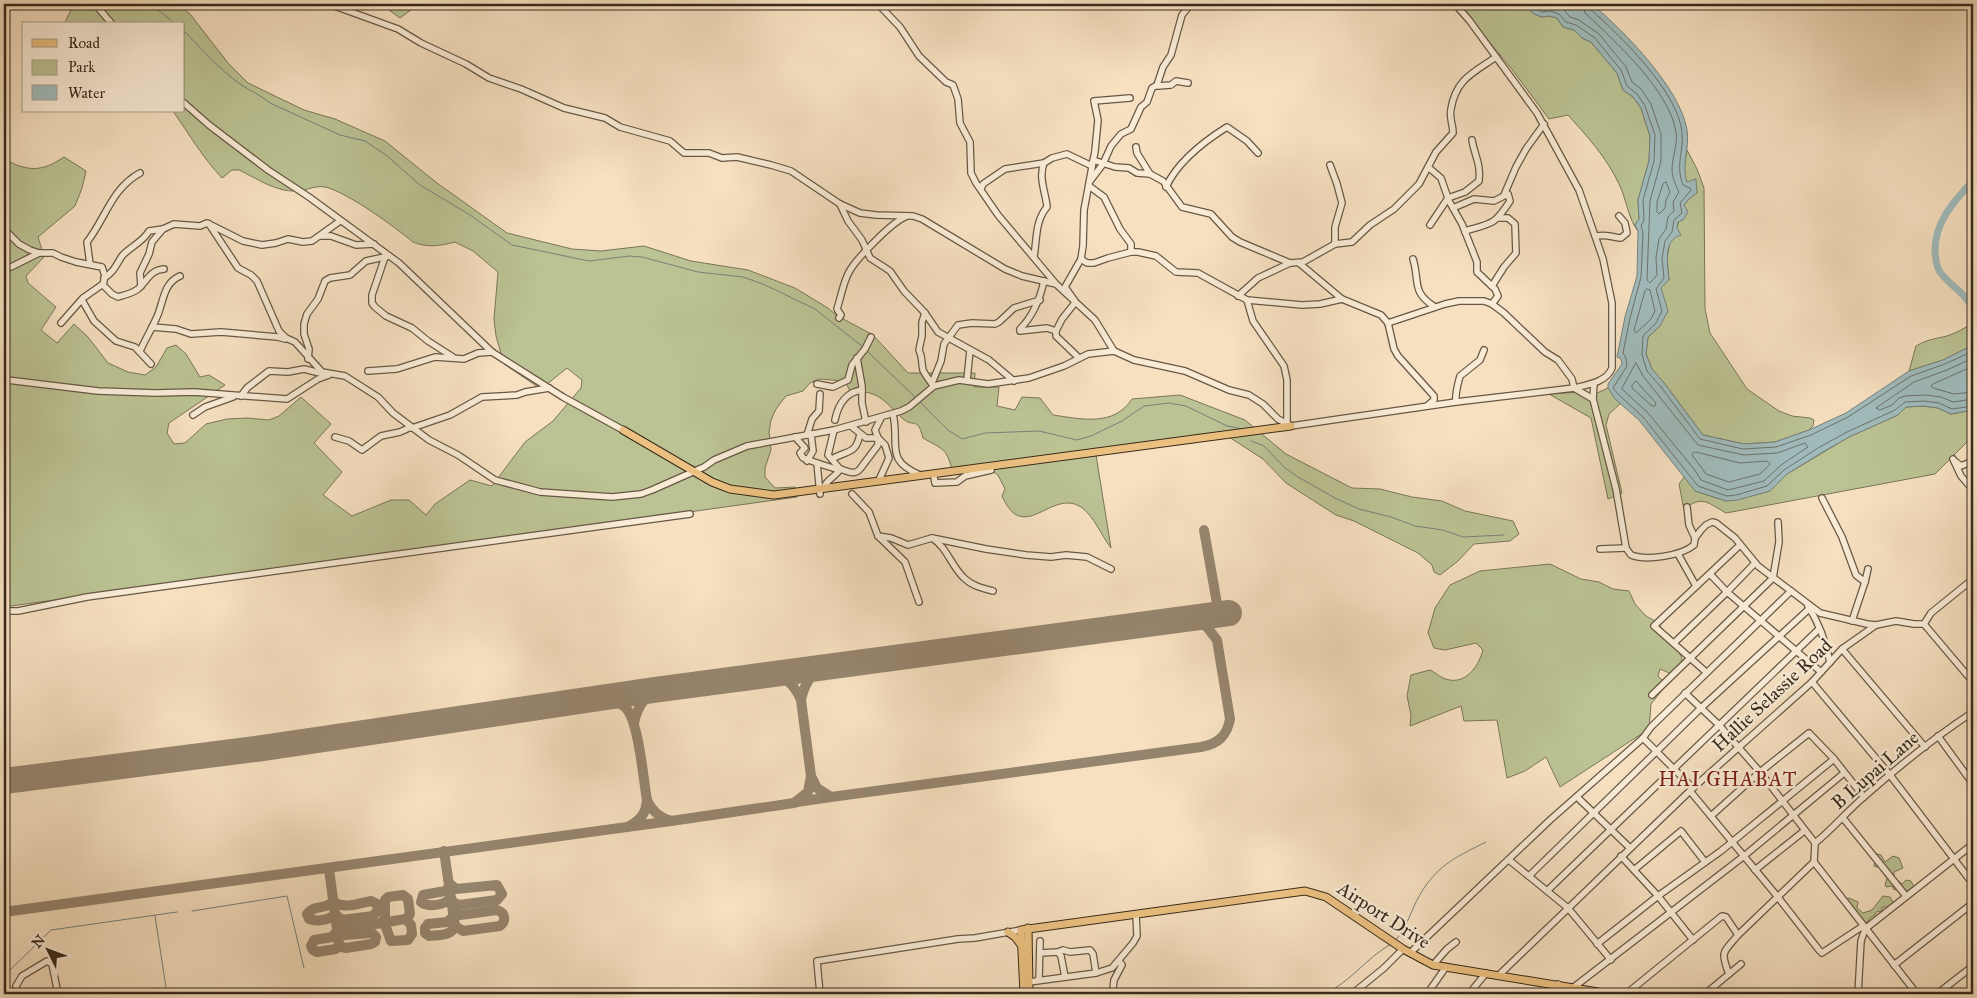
<svg xmlns="http://www.w3.org/2000/svg" width="1977" height="998" font-family="'IM FELL Great Primer',serif">
<style>
.green{fill:#bbc293;stroke:#797658}
.water{fill:#a0bbbc;stroke:#76817c}
.lines{fill:none;stroke-linecap:round;stroke-linejoin:round}
.shore{stroke:#6c726c;stroke-width:1}
.stream{stroke:#76817c;stroke-width:1}
.river{stroke:#a0bbbc;stroke-width:7}
.taxiway{stroke:#96856e;stroke-width:10}
.runway{stroke:#96856e;stroke-width:26}
.minor-casing{stroke:#675845;stroke-width:8}
.major-casing{stroke:#372a1c;stroke-width:9}
.minor{stroke:#f9ebd6;stroke-width:5.5}
.major{stroke:#ebc080;stroke-width:7}
.labels{text-anchor:middle;dominant-baseline:central;stroke-width:5;stroke-linejoin:round;paint-order:stroke}
.street-label{font-size:19px;fill:#372a1c;stroke:#f9ebd6}
.neighbourhood-label{font-size:20px;letter-spacing:1px;fill:#7a1f14;stroke:#f9ebd6}
</style>
<rect width="100%" height="100%" fill="#f6e0c0"/>
<filter id="stains"><feTurbulence type="fractalNoise" baseFrequency=".004" numOctaves="4"/><feColorMatrix values="0 0 0 0 .2 0 0 0 0 .09 0 0 0 0 .02 0 0 0 .5 -.17"/></filter>
<radialGradient id="worn" r=".72"><stop offset=".6" stop-color="#630" stop-opacity="0"/><stop offset="1" stop-color="#630" stop-opacity=".3"/></radialGradient>
<g class="green">
<path d="M74 4H177L190 14 228 63 248 83 304 110 335 119 385 141 437 183 507 233 572 249 601 251 644 246 691 261 748 270 795 288 828 308 836 315 873 335 908 373H975L974 387H999L997 406 1015 410 1022 397 1040 398 1053 415C1081 419 1114 427 1132 399L1180 395 1245 420 1286 454 1352 488 1380 489 1412 497 1442 501 1465 511 1513 521 1519 534 1510 541 1474 544 1458 561 1440 575 1434 572 1432 565 1418 553 1354 521 1336 515 1286 483 1263 459 1229 437 1096 455 1111 548C1101 535 1094 516 1081 507 1051 488 1024 546 1002 496L1005 489 998 475 989 469 953 474C947 448 944 450 923 438 917 415 914 429 902 418 885 402 877 388 851 393L845 381 819 379 810 383 803 391 786 396 776 409 771 420 769 432 771 450 765 468V477L775 488 795 487 797 497 4 607V159C28 172 42 172 64 157L86 171 82 188 75 206 38 237 44 257 26 276 28 283 56 307 41 330 57 343 74 324 88 337 108 363 128 372 145 375 156 367 167 348 176 345 186 354 200 377 209 375 225 385 169 423 167 433 174 444 185 443 206 424 227 419 247 418 269 420 279 416 301 397 331 424 314 443 342 472 323 495 352 516 391 500H409L426 515 435 504 470 480 492 486 525 442 553 421 581 388 582 380 567 368 541 389 504 364 496 336 494 319 498 272 473 251 455 242C440 246 427 248 413 242 395 227 347 192 325 187 314 185 307 191 296 191 276 192 256 178 239 170H232L222 178C203 158 189 134 173 111H184V24H64Z"/>
<polygon points="381,4 419,4 400,18"/>
<path d="M1457 4H1523L1534 14 1542 17 1549 16 1557 18 1563 27 1574 30 1582 38 1591 42 1617 73 1623 90 1633 97 1641 108 1650 136 1649 161 1638 200 1639 220 1635 225 1638 231C1629 221 1626 198 1619 184 1607 158 1587 136 1568 115L1549 119 1511 68Z"/>
<polygon points="1687,150 1697,169 1704,188 1705,309 1710,333 1747,389 1779,411 1792,416 1810,418 1814,420 1813,426 1809,430 1775,442 1744,444 1703,435 1665,384 1652,369 1646,354 1648,337 1660,326 1661,288 1669,280 1667,259 1670,241 1674,237 1684,205 1689,199 1696,179 1687,183 1683,171"/>
<path d="M1973 323V345L1943 360 1909 371 1916 346C1928 339 1935 339 1947 336 1956 333 1965 328 1973 323Z"/>
<polygon points="1608,388 1621,403 1609,414 1606,425 1622,493 1608,499 1591,418 1549,394 1578,392 1586,398"/>
<path d="M1923 406 1938 408 1951 414 1973 410V436L1935 474 1726 513C1708 503 1701 494 1684 510L1679 484 1685 476 1695 491 1726 501 1770 491 1787 474 1849 437 1898 415 1906 407Z"/>
<path d="M1550 564 1581 579 1599 582 1613 589 1629 591 1635 604 1646 616 1657 622 1676 647 1682 658 1681 668 1674 675 1660 669 1658 676 1662 680 1663 689 1651 704 1649 729 1560 787 1546 757 1525 771 1507 778 1497 720 1464 721 1461 706 1410 726 1411 715 1407 696 1411 675 1430 670C1434 672 1439 676 1443 678 1464 687 1478 668 1483 650L1476 643 1445 650 1434 648 1428 633 1435 608 1450 585 1480 571Z"/>
<polygon points="1872,853 1881,855 1885,862 1893,856 1899,858 1903,868 1894,872 1894,877 1902,884 1906,880 1911,881 1914,887 1907,891 1903,887 1894,890 1892,886 1887,887 1885,886 1887,878 1880,868 1874,866 1875,862 1871,857"/>
<path d="M1883 896 1890 897 1893 902C1891 907 1887 907 1882 907V911L1876 912 1875 915 1870 918 1868 922 1862 923 1856 911 1853 910 1846 899 1849 898 1858 902 1857 908 1863 913 1872 910Z"/>
</g>
<path class="water" d="M1523 4H1591L1593 5C1625 32 1680 88 1687 130 1690 148 1681 164 1687 182L1696 179 1697 193 1689 199 1684 205 1688 212 1683 220 1678 222 1677 228 1681 235C1662 240 1668 265 1669 280L1661 288 1668 311 1660 326 1648 337 1646 354 1652 369 1665 384 1703 435 1744 444 1775 442 1809 430 1846 413 1909 371 1943 360 1973 345V410L1951 414 1938 408 1923 406 1906 407 1898 415 1849 437 1821 453 1787 474 1770 491 1738 500 1726 501 1695 491 1639 420 1615 399 1608 388V384L1622 364 1621 359 1617 357 1625 317 1637 276 1638 231 1635 225 1639 219 1638 200 1649 161 1650 136 1641 108 1633 97 1623 90 1617 73 1591 42 1582 38 1574 30 1563 27 1557 18 1549 16 1542 17 1534 14Z"/>
<g class="lines">
<g class="shore">
<polyline points="1530,4 1542,12 1550,11 1559,14 1566,22 1576,25 1595,38 1621,70 1627,86 1637,94 1645,106 1655,135 1654,161 1643,200 1644,220 1641,226 1643,232 1641,277 1630,318 1623,353 1626,358 1627,366 1613,388 1619,395 1643,417 1698,486 1727,496 1736,495 1767,486 1784,470 1818,448 1847,432 1895,410 1905,402 1924,401 1939,403 1952,409 1973,406"/>
<path d="M1540 4 1562 8 1570 17 1579 20 1599 34 1626 67 1632 82 1641 89 1651 104 1661 134V161L1650 201 1647 280 1650 283 1657 275 1656 258 1659 239 1666 229 1668 217 1674 211 1673 202 1679 192C1676 186 1672 177 1672 170 1672 157 1678 145 1676 132 1670 91 1614 40 1585 13L1582 4"/>
<path d="M1589 4 1591 10C1620 35 1678 92 1682 132 1684 151 1675 166 1683 185L1690 188 1691 190 1680 203 1682 213 1674 220 1672 232 1665 241 1662 259 1664 278 1656 289 1662 311 1656 323 1643 336 1642 355 1647 371 1661 387 1700 439 1743 449 1776 447 1811 435 1848 417 1911 376 1945 364 1973 351"/>
<polygon points="1666,182 1670,192 1666,200 1665,208 1659,214 1657,212 1657,202 1663,184"/>
<polygon points="1647,289 1650,290 1655,311 1651,319 1636,333 1634,330 1645,291"/>
<polyline points="1973,358 1947,370 1914,382 1876,408 1880,410 1892,405 1899,398 1905,396 1925,395 1941,397 1953,402 1973,399"/>
<polygon points="1636,363 1643,376 1698,445 1744,455 1777,453 1805,443 1808,447 1781,465 1764,481 1728,490 1701,480 1694,469 1648,413 1622,389"/>
<polyline points="1973,366 1933,384 1931,386 1933,388 1954,394 1973,392"/>
<polygon points="1636,381 1656,403 1655,406 1652,406 1632,388 1632,386"/>
<polygon points="1696,452 1740,463 1767,461 1770,464 1760,474 1729,482 1706,474 1692,455 1693,453"/>
</g>
<g class="stream">
<polyline points="151,4 175,24"/>
<path d="M184 31C202 49 219 69 240 84 250 91 261 95 270 103L340 135 365 141 386 155 420 185 470 215 512 245 589 261 629 256 642 257 698 272 743 277 763 284 815 309 863 347"/>
<polyline points="867,351 917,399"/>
<polyline points="920,402 948,430 962,439 985,433 1039,431 1077,440 1091,436 1122,421 1144,406 1169,403 1186,406 1227,426 1243,429"/>
<polyline points="1251,441 1264,446 1284,467 1298,477 1335,498 1359,509 1391,517 1415,526 1443,530 1463,537 1504,535"/>
<polyline points="192,911 287,896 304,968"/>
<polyline points="155,916 167,994"/>
<path d="M1396 940C1405 929 1410 915 1416 902 1434 867 1452 859 1486 842"/>
<polyline points="4,976 51,930 177,912"/>
<path d="M1324 994C1350 983 1366 958 1391 944"/>
</g>
<path class="river" d="M1973 181C1953 202 1934 223 1935 253 1936 260 1936 266 1940 272 1950 286 1964 291 1973 309"/>
<g class="taxiway">
<polyline points="1204,530 1219,615"/>
<path d="M776 675C789 679 796 688 801 700L811 776 817 788 831 797 1201 747C1218 744 1227 736 1230 719L1217 640 1207 627 1193 619"/>
<path d="M605 698C612 700 620 702 626 708 639 723 643 778 647 800 653 812 659 817 671 821L794 803 808 792 811 776"/>
<path d="M801 700C804 686 809 677 821 667"/>
<path d="M634 723C637 708 643 700 654 690"/>
<polyline points="797,802 831,797"/>
<path d="M631 825C642 819 646 812 647 800"/>
<path d="M444 851 455 926C452 936 438 935 429 936L425 933V928L428 924 447 922 454 916"/>
<polyline points="329,869 339,944 336,949 317,952 313,950 311,946 314,940 332,937 337,931"/>
<path d="M449 883 456 889 497 885 502 894 497 900 459 905 453 902 451 898C445 905 428 908 421 902L423 895 445 891 450 886"/>
<path d="M333 901C343 910 360 903 371 901L377 904 378 910 373 916 342 920 335 914C330 920 317 922 309 919L307 914C314 904 327 910 333 901Z"/>
<path d="M453 909 460 915 497 910C506 913 506 921 500 926L463 931 455 926"/>
<polyline points="4,912 671,821"/>
<path d="M336 920 339 925C352 930 390 921 406 919L410 914 408 899 403 895 388 897 385 900V918L381 923"/>
<polyline points="381,923 385,925 391,941 408,940 412,934 411,925 406,919"/>
<polyline points="337,931 344,935 372,933 376,937 375,942 371,944 346,948 341,947 339,944"/>
</g>
<polyline class="runway" points="4,781 256,749 654,690 1229,613"/>
<g class="minor-casing">
<g id="minor">
<polyline points="95,4 112,24"/>
<polyline points="329,4 398,29 421,43 466,64 489,78 521,89 564,108 605,118 620,127 670,141 684,153 709,153 722,158 737,157 771,165 791,171 840,204 860,213 876,215 913,216 922,219 1005,269 1022,276 1056,284 1095,320 1114,351 1134,360 1185,371 1229,390 1249,395 1263,404 1278,419 1291,426 1456,402 1574,388 1593,399"/>
<polyline points="878,4 900,27 919,56 946,82 953,85 958,99 960,123 970,142 971,173 976,183 998,215 1056,284"/>
<polyline points="1158,86 1171,85 1176,81 1188,83"/>
<polyline points="184,103 209,125 268,170 309,197 399,263 492,352 563,397 623,430"/>
<polyline points="1136,147 1137,153 1150,174 1163,181 1182,207 1211,214 1232,237 1240,242 1290,263"/>
<polyline points="1093,160 1115,167 1129,168 1137,173 1150,174"/>
<polyline points="1330,165 1337,184 1342,203 1335,227 1335,244"/>
<polyline points="1428,167 1441,178 1449,201 1462,224 1477,262 1477,272 1495,289 1498,296 1492,304"/>
<polyline points="1090,181 1103,164 1111,146 1121,134 1131,129 1141,107 1147,102 1152,88 1157,85 1163,67 1171,55 1182,15 1191,4"/>
<polyline points="1089,186 1104,197 1120,229 1131,244 1131,252"/>
<path d="M1166 187C1178 161 1203 142 1227 127L1247 141 1258 153"/>
<polyline points="981,189 983,184 1005,169 1044,163 1052,158 1067,154 1092,166"/>
<polyline points="1504,195 1516,167 1526,149 1544,124"/>
<polyline points="840,204 848,221 862,240 870,258 890,271 904,291 925,313 938,332 989,360 1014,381"/>
<path d="M1453 208 1474 199 1494 201 1508 194 1510 201C1495 224 1493 223 1468 230L1465 232"/>
<polyline points="209,224 238,268 251,275 257,281 279,331 286,338 295,342 322,372 345,376 378,397 393,413 429,440 458,455 495,480 540,492 612,497 641,494 652,490 704,467 714,460 747,446 834,430 901,411 909,407 934,386 959,380 988,384 1029,378 1064,366 1088,354 1114,351"/>
<path d="M1430 225 1448 198 1465 192 1479 181C1481 164 1475 157 1472 140"/>
<path d="M4 229 19 244 30 250 39 253H53L61 257 76 262 102 267 105 276 103 285 112 294 118 297C125 295 133 293 138 289 147 281 150 270 164 269"/>
<polyline points="320,236 331,236 356,245 374,244"/>
<path d="M1596 236C1608 234 1610 237 1621 238L1627 233 1625 223 1619 216"/>
<path d="M1034 256C1037 239 1035 221 1047 207 1046 193 1038 178 1044 163"/>
<polyline points="385,257 372,295 372,303 375,307 386,316 412,328 428,341 453,357"/>
<path d="M1081 259 1087 263H1094L1108 258 1131 252H1138L1156 256 1176 272 1198 273 1247 300 1302 305 1320 304 1342 299 1381 315 1388 323 1445 304 1459 301H1484L1492 304 1504 313 1545 352 1558 360 1572 379 1574 388C1587 385 1607 382 1612 368V303L1603 259 1579 190 1537 113 1469 20 1455 4"/>
<path d="M1413 259C1420 282 1411 292 1435 307"/>
<polyline points="1299,263 1342,299"/>
<path d="M90 264 87 242C106 218 111 189 140 173"/>
<polyline points="11,267 39,253"/>
<path d="M104 278C114 272 116 265 122 256 130 247 143 242 149 231L163 229"/>
<polyline points="141,286 140,273 149,254 152,242 163,229 174,224 200,226 207,223 243,241 262,245 276,243 288,239 303,242 312,241 340,221"/>
<polyline points="1492,286 1504,267 1516,253 1515,224 1508,218 1499,218"/>
<path d="M1238 296 1258 278 1290 263 1303 262 1335 244 1352 242 1370 225 1394 209 1419 184 1436 152 1453 133C1453 125 1449 117 1451 109 1456 79 1473 73 1496 57"/>
<polyline points="82,300 94,321 116,341 135,347 151,364"/>
<polyline points="1247,300 1253,321 1284,366 1287,380 1287,424"/>
<path d="M925 313 922 322V336L919 350C923 358 921 362 923 370 925 375 929 379 932 384"/>
<path d="M839 318 841 315 837 309C841 297 843 283 849 272 856 259 891 223 905 217"/>
<polyline points="61,323 83,298 103,284"/>
<polyline points="1388,323 1394,349 1398,356 1434,396 1434,400 1428,405"/>
<polyline points="152,327 176,329 191,334 221,332 278,337 285,339"/>
<path d="M1020 329C1033 316 1040 299 1044 281"/>
<polyline points="1020,331 1047,328 1056,331 1062,319 1074,304 1075,301 1065,287 1081,259 1083,246 1084,210 1095,151 1098,120 1094,101 1130,98"/>
<polyline points="1056,331 1056,336 1079,358"/>
<path d="M140 351C145 340 151 330 156 319 164 303 162 284 180 276"/>
<polyline points="857,358 862,386 862,403 866,422"/>
<polyline points="308,359 309,349 304,334 304,324 307,314 318,299 325,281 330,278 350,275 366,261 389,256"/>
<polyline points="368,371 397,369 435,357 464,359 478,353 492,352"/>
<polyline points="7,380 98,391 156,393 194,392 287,399 318,379 329,375"/>
<polyline points="967,380 970,350"/>
<polyline points="932,383 941,361 944,344 958,325 972,323 995,324 999,322 1014,308 1040,300"/>
<path d="M1594 383 1593 399 1616 489 1626 548 1631 555C1646 561 1681 556 1694 545L1695 538 1701 530 1706 525 1712 522 1716 523 1735 538 1758 566 1820 613 1867 624 1876 625"/>
<polyline points="817,384 833,387 848,380 852,365 865,349 871,337"/>
<polyline points="241,396 247,388 269,371 288,372 304,369 324,374"/>
<path d="M1456 402C1455 395 1458 383 1460 376L1480 360 1484 350"/>
<path d="M893 414C900 445 884 460 920 475"/>
<polyline points="193,415 205,407 233,397"/>
<path d="M835 420C838 405 846 392 862 390"/>
<polyline points="851,426 866,438 878,438 885,445 889,458 879,480"/>
<polyline points="412,428 450,415 482,397 517,395 525,392 549,388"/>
<polyline points="807,435 812,419 819,411 820,394"/>
<polyline points="335,437 349,441 362,450 381,436 400,432 411,427"/>
<polyline points="795,437 805,448 800,453 803,458 817,463 820,494"/>
<path d="M832 459C847 450 856 455 860 434"/>
<polyline points="1953,459 1961,476 1973,490"/>
<polyline points="807,461 813,451 811,434"/>
<polyline points="1956,462 1961,466 1973,461"/>
<polyline points="817,463 839,470"/>
<path d="M840 469C848 471 854 476 860 469L878 445V438L875 430 881 418"/>
<polyline points="934,477 935,483 957,482 965,476 991,470"/>
<path d="M824 487C828 478 837 476 840 469L828 455 834 430"/>
<polyline points="852,494 869,512 878,536 905,562 919,602"/>
<polyline points="1822,498 1842,537 1856,575 1865,582 1868,569"/>
<polyline points="1687,507 1689,525 1695,538"/>
<path d="M878 536 891 538 908 545 932 538C947 547 951 566 964 578 972 586 982 588 993 591"/>
<polyline points="932,538 986,549 1026,555 1051,557 1066,555 1087,557 1111,569"/>
<polyline points="1600,549 1626,548"/>
<polyline points="1678,554 1696,586"/>
<polyline points="1710,574 1727,592 1821,672"/>
<path d="M1808 606C1819 623 1826 643 1830 662"/>
<polyline points="4,611 18,611 87,597 690,514"/>
<polyline points="1852,621 1865,582"/>
<polyline points="1924,624 1973,682"/>
<polyline points="1674,643 1727,592 1755,563"/>
<polyline points="1842,649 1925,747"/>
<polyline points="1706,672 1654,626 1740,545"/>
<polyline points="1812,682 1890,775 1973,884"/>
<polyline points="1685,693 1719,725 1760,772 1815,843"/>
<polyline points="1652,695 1773,578 1779,542 1778,522"/>
<polyline points="1938,736 1973,784"/>
<polyline points="1643,738 1693,788"/>
<polyline points="1690,791 1777,896 1819,950 1822,953 1863,926"/>
<polyline points="1577,797 1630,848"/>
<polyline points="1711,816 1760,772 1809,733 1834,759 1864,797"/>
<polyline points="1843,818 1906,896"/>
<polyline points="1621,856 1658,896 1693,940"/>
<polyline points="1509,860 1568,908 1611,960"/>
<path d="M1814 862 1815 843C1833 829 1847 811 1865 796 1899 766 1935 737 1973 712"/>
<polyline points="1814,862 1917,994"/>
<polyline points="1634,870 1681,831 1705,862"/>
<polyline points="1755,870 1804,831"/>
<polyline points="1529,876 1701,708 1810,608"/>
<polyline points="1547,891 1819,629"/>
<polyline points="1597,944 1658,896 1721,851 1834,759"/>
<polyline points="1058,952 1061,956 1065,977"/>
<polyline points="1040,953 1058,952 1063,950 1070,952 1090,950 1093,954 1096,973"/>
<polyline points="1410,953 1550,820 1643,738 1651,727 1791,591"/>
<polyline points="1433,965 1447,949 1456,942"/>
<polyline points="1894,965 1973,903"/>
<polyline points="1729,974 1741,964"/>
<polyline points="1499,975 1693,788 1812,682 1842,649 1876,625 1896,621 1914,624 1924,624 1931,613 1973,579"/>
<polyline points="1039,980 1040,941"/>
<polyline points="1029,982 1096,973 1112,968 1133,943 1137,936 1136,914"/>
<polyline points="1574,987 1744,856 1844,773"/>
<polyline points="18,994 16,986 22,976 47,961 52,964 58,994"/>
<polyline points="820,994 817,961 958,939 975,938 1021,930"/>
<polyline points="1117,994 1113,989 1114,980 1122,965 1119,961"/>
<polyline points="1352,994 1384,968 1403,949"/>
<polyline points="1427,994 1446,967"/>
<polyline points="1469,994 1486,973"/>
<polyline points="1555,994 1558,984"/>
<polyline points="1626,994 1722,916 1726,917 1738,935"/>
<path d="M1705 994 1729 974C1720 951 1723 953 1738 935L1814 862"/>
<polyline points="1858,994 1861,941 1865,929 1973,844"/>
<polyline points="1937,994 1973,966"/>
</g>
</g>
<g class="major-casing">
<g id="major">
<polyline points="623,430 712,482 730,489 774,495 1291,426"/>
<polyline points="1028,928 1029,989"/>
<polyline points="1008,932 1015,937 1022,946"/>
<polyline points="1024,994 1021,930 1305,891 1326,897 1403,949 1433,965 1610,994"/>
</g>
</g>
<use href="#minor" class="minor"/>
<use href="#major" class="major"/>
</g>
<g class="labels">
<g class="street-label">
<text transform="translate(1772 695) rotate(-43)">Hallie Selassie Road</text>
<text transform="translate(1875 770) rotate(-41)">B Lupai Lane</text>
<text transform="translate(1384 915) rotate(33)">Airport Drive</text>
</g>
<g class="neighbourhood-label">
<text x="1728" y="779">HAI GHABAT</text>
</g>
</g>
<rect width="1977" height="998" fill="none" stroke="#f6e0c0" stroke-width="20"/>
<rect x="5" y="5" width="1967" height="988" fill="none" stroke="#372a1c" stroke-width="2.5"/>
<rect x="10" y="10" width="1957" height="978" fill="none" stroke="#372a1c"/>
<rect x="22" y="22" width="162" height="90" fill="#f9ebd6" stroke="#ab9e8c"/>
<rect x="32" y="39" width="25" height="8" fill="#ebc080" stroke="#ab9e8c"/>
<text x="68" y="48" font-size="15" fill="#372a1c">Road</text>
<rect x="32" y="60" width="25" height="15" fill="#bbc293" stroke="#ab9e8c"/>
<text x="68" y="72" font-size="15" fill="#372a1c">Park</text>
<rect x="32" y="85" width="25" height="15" fill="#a0bbbc" stroke="#ab9e8c"/>
<text x="68" y="98" font-size="15" fill="#372a1c">Water</text>
<g transform="translate(48 950) rotate(312)" stroke="#f9ebd6" stroke-width="4" paint-order="stroke">
<path d="M0-4L9 19L0 12L-9 19Z" fill="#372a1c"/>
<text y="-8" font-size="14" font-weight="bold" text-anchor="middle" fill="#372a1c">N</text>
</g>
<rect width="100%" height="100%" filter="url(#stains)"/>
<rect width="100%" height="100%" fill="url(#worn)"/>
</svg>
